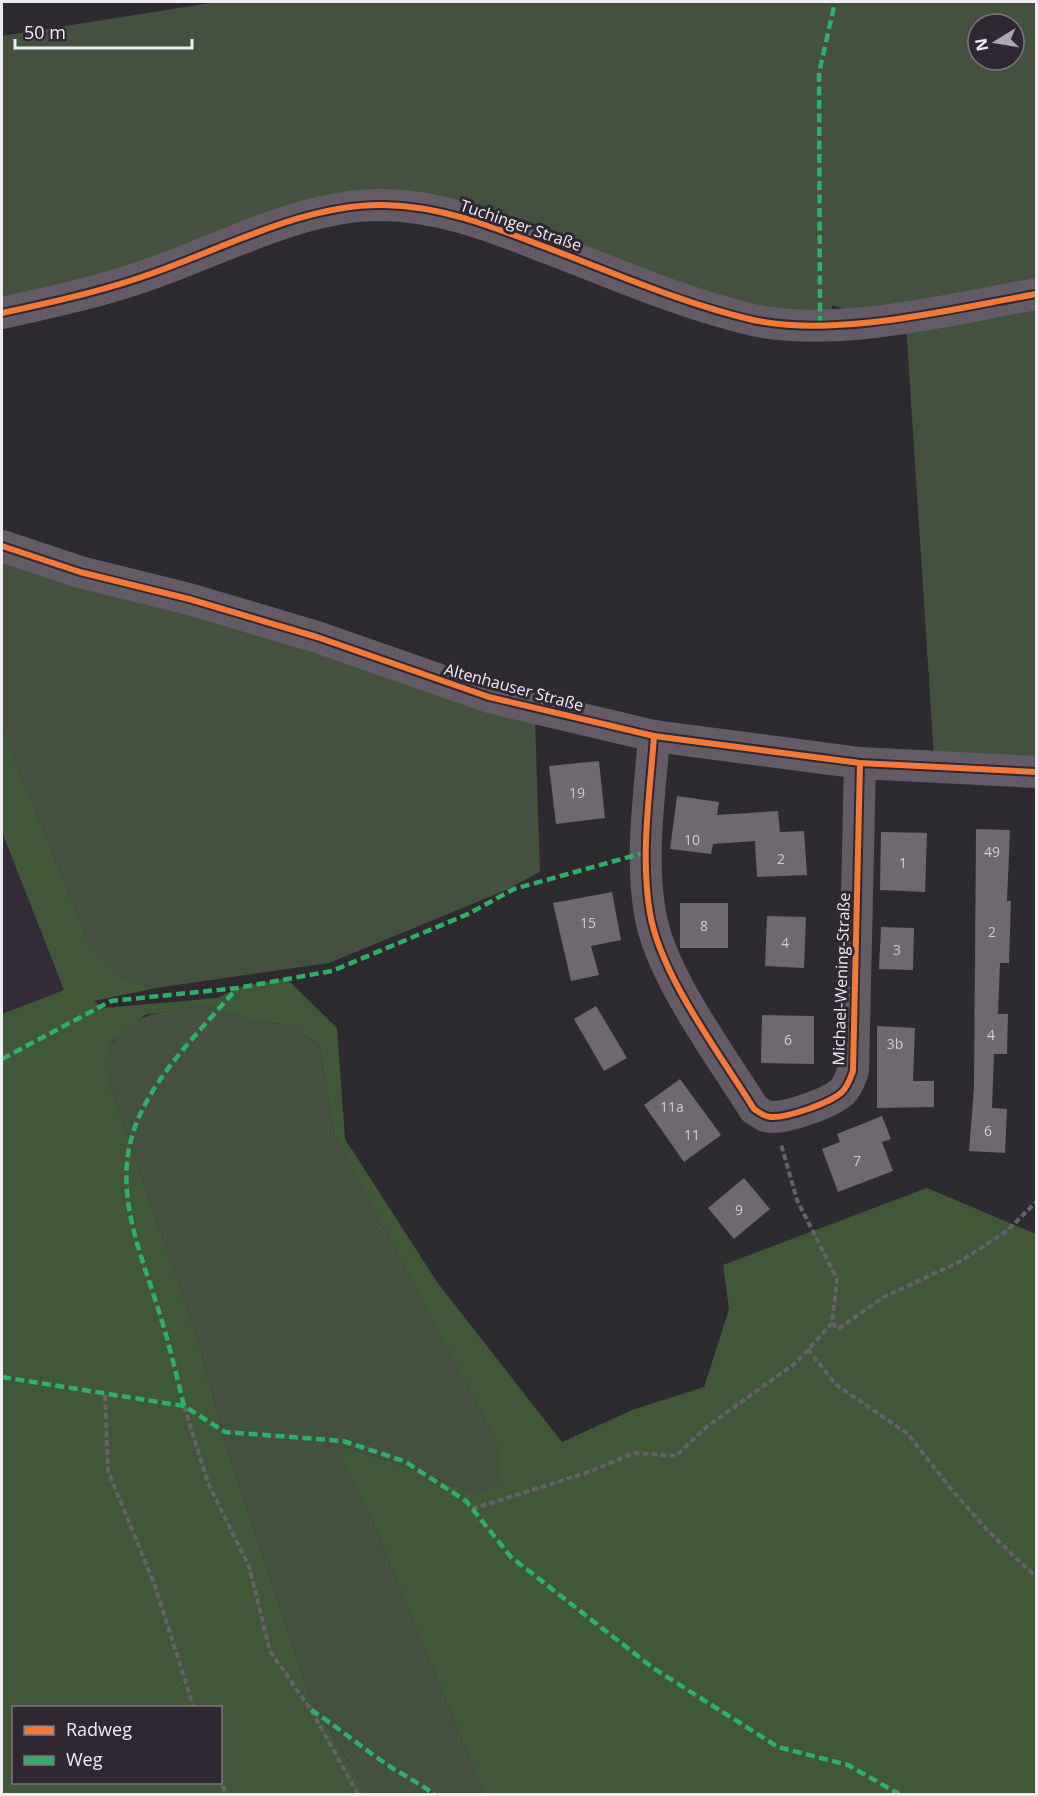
<svg xmlns="http://www.w3.org/2000/svg" width="1038" height="1796" font-family="'Open Sans',sans-serif">
<style>
.built{fill:#352c3a}
.green{fill:#43513e;fill-rule:evenodd}
.forest{fill:#405738;fill-rule:evenodd}
.building{fill:#6e6871}
.lines{fill:none;stroke-linecap:round;stroke-linejoin:round}
.path{stroke:#656168;stroke-width:4;stroke-dasharray:6 3;stroke-linecap:butt}
.minor{stroke:#635c66;stroke-width:32}
.quiet{stroke:#2db169;stroke-width:4.5;stroke-dasharray:9 4.5;stroke-linecap:butt}
.cycleway-casing{stroke:#2f2833;stroke-width:10}
.cycleway{stroke:#f17a3a;stroke-width:6}
.labels{text-anchor:middle;dominant-baseline:central;stroke-width:6;stroke-linejoin:round;paint-order:stroke}
.number-label{font-size:14px;fill:#d0cbd2}
.street-label{font-size:16px;fill:#f0ecf3;stroke:#2f2833}
</style>
<rect width="100%" height="100%" fill="#2e2b30"/>
<polygon class="built" points="2,832 64,990 2,1014"/>
<g class="green">
<path d="M217 2H1036V289L852 312 832 305V320L781 318 424 202 2 307V36ZM978 24H1014V60H978Z"/>
<polygon points="1036,301 1036,761 934,757 906,324"/>
<polygon points="2,557 159,602 535,719 540,872 506,890 329,963 156,988 118,976 91,948 2,727"/>
<path d="M204 1005 254 1021 291 1025 319 1045 334 1134 497 1443V1482L475 1494 404 1466 346 1447 338 1452 372 1520 484 1794H367L310 1697 225 1442 198 1340 111 1088C110 1078 106 1066 108 1056 116 1013 169 1011 204 1005Z"/>
</g>
<path class="forest" d="M2 727 91 948 119 976 156 988 94 1001 103 1008 218 998 237 988 286 978 337 1028 345 1139 437 1282 562 1442 632 1410 704 1387 729 1309 723 1265 927 1188 1036 1234V1794H484L372 1520 338 1452 346 1447 404 1466 475 1494 497 1482V1443L334 1134 319 1045 291 1025 254 1021 204 1005 145 1015 113 1040 108 1058 111 1088 198 1340 225 1442 310 1697 367 1794H2V1014L64 990 2 832ZM14 1708H220V1782H14Z"/>
<g class="building">
<polygon points="599,761 605,818 556,824 549,766"/>
<polygon points="677,796 719,802 717,815 778,811 780,832 804,831 807,875 757,877 755,841 713,844 711,854 670,849"/>
<polygon points="976,829 1010,830 1007,901 1011,901 1009,963 1000,963 998,1014 1008,1014 1007,1054 994,1054 992,1108 1007,1109 1005,1153 969,1151 974,1088"/>
<polygon points="881,832 927,833 925,892 880,890"/>
<polygon points="612,892 621,940 591,946 599,975 571,981 553,903"/>
<rect x="680" y="903" width="48" height="45"/>
<polygon points="767,916 806,917 804,968 765,966"/>
<polygon points="881,927 914,928 913,970 879,969"/>
<polygon points="596,1006 627,1058 604,1071 574,1019"/>
<polygon points="762,1015 814,1016 814,1064 761,1063"/>
<polygon points="877,1026 915,1028 913,1081 934,1081 934,1107 877,1108"/>
<polygon points="680,1079 721,1135 684,1162 644,1105"/>
<polygon points="882,1116 891,1139 882,1142 893,1171 838,1192 822,1149 840,1142 837,1134"/>
<polygon points="744,1178 770,1209 734,1239 708,1208"/>
</g>
<g class="lines">
<g class="path">
<polyline points="832,1323 838,1329 884,1297 959,1262 1007,1231 1036,1202"/>
<polyline points="808,1349 835,1384 908,1434 951,1489 989,1532 1036,1577"/>
<polyline points="105,1395 108,1471 154,1583 194,1708"/>
<polyline points="184,1406 208,1483 249,1566 270,1651 311,1710 358,1794"/>
<polyline points="472,1509 586,1473 634,1453 676,1456 705,1428 797,1362 832,1323 837,1279 797,1200 781,1144"/>
<polyline points="220,1777 226,1794"/>
</g>
<g class="minor">
<path d="M2 313C52 302 104 291 153 273 224 248 307 203 384 205 439 206 489 225 540 245 610 271 680 303 753 320 839 338 951 309 1036 294"/>
<polyline points="2,546 80,572 189,599 317,637 489,697 654,736 860,763 1036,772"/>
<path d="M654 736C650 793 640 855 650 913 660 975 720 1054 754 1109 759 1112 764 1117 771 1117 787 1118 830 1103 842 1092 848 1086 850 1079 853 1071L860 763"/>
</g>
<g class="quiet">
<polyline points="820,325 819,73 835,2"/>
<polyline points="2,1059 111,1001 237,988 332,971 468,914 514,889 647,852"/>
<polyline points="2,1377 184,1406 225,1432 343,1441 404,1461 466,1501 511,1557 653,1668 778,1747 848,1765 899,1794"/>
<path d="M184 1406C177 1377 170 1347 161 1318 141 1252 109 1187 138 1119 159 1070 203 1028 237 988"/>
<path d="M311 1710C335 1725 356 1743 379 1759 397 1772 416 1781 434 1794"/>
</g>
<g class="cycleway-casing">
<g id="cycleway">
<path d="M2 313C52 302 104 291 153 273 224 248 307 203 384 205 439 206 489 225 540 245 610 271 680 303 753 320 839 338 951 309 1036 294"/>
<polyline points="2,546 80,572 189,599 317,637 489,697 654,736 860,763 1036,772"/>
<path d="M654 736C650 793 640 855 650 913 660 975 720 1054 754 1109 759 1112 764 1117 771 1117 787 1118 830 1103 842 1092 848 1086 850 1079 853 1071L860 763"/>
</g>
</g>
<use href="#cycleway" class="cycleway"/>
</g>
<g class="labels">
<g class="number-label">
<text x="577" y="792">19</text>
<text x="692" y="839">10</text>
<text x="992" y="851">49</text>
<text x="781" y="858">2</text>
<text x="903" y="862">1</text>
<text x="588" y="922">15</text>
<text x="704" y="925">8</text>
<text x="992" y="931">2</text>
<text x="785" y="942">4</text>
<text x="897" y="949">3</text>
<text x="991" y="1034">4</text>
<text x="788" y="1039">6</text>
<text x="895" y="1043">3b</text>
<text x="672" y="1106">11a</text>
<text x="988" y="1130">6</text>
<text x="692" y="1134">11</text>
<text x="857" y="1160">7</text>
<text x="739" y="1209">9</text>
</g>
<g class="street-label">
<text transform="translate(521 225) rotate(19)">Tuchinger Straße</text>
<text transform="translate(514 687) rotate(15)">Altenhauser Straße</text>
<text transform="translate(841 979) rotate(-88)">Michael-Wening-Straße</text>
</g>
</g>
<rect width="1038" height="1796" fill="none" stroke="#f0ecf3" stroke-width="6"/>
<rect x="12" y="1706" width="210" height="78" fill="#2f2833" stroke="#7c7680" stroke-width="1.5"/>
<rect x="24" y="1726" width="30" height="9" fill="#f17a3a" stroke="#7c7680" stroke-width="1.5"/>
<text x="66" y="1736" font-size="18" fill="#f0ecf3">Radweg</text>
<rect x="24" y="1756" width="30" height="9" fill="#2db169" stroke="#7c7680" stroke-width="1.5"/>
<text x="66" y="1766" font-size="18" fill="#f0ecf3">Weg</text>
<g transform="translate(996 42) rotate(259)"><circle r="28" fill="#2f2833" stroke="#7c7680" stroke-width="1.5"/>
<path d="M0-4.5L10 22L0 15L-10 22Z" fill="#aca8af"/>
<text y="-9" font-size="16" font-weight="bold" text-anchor="middle" fill="#f0ecf3">N</text>
</g>
<path d="M15 39v9h177v-9" fill="none" stroke="#f0ecf3" stroke-width="3"/>
<text x="24" y="39" font-size="18" fill="#f0ecf3" stroke="#2f2833" stroke-width="4.5" paint-order="stroke">50 m</text>
</svg>
